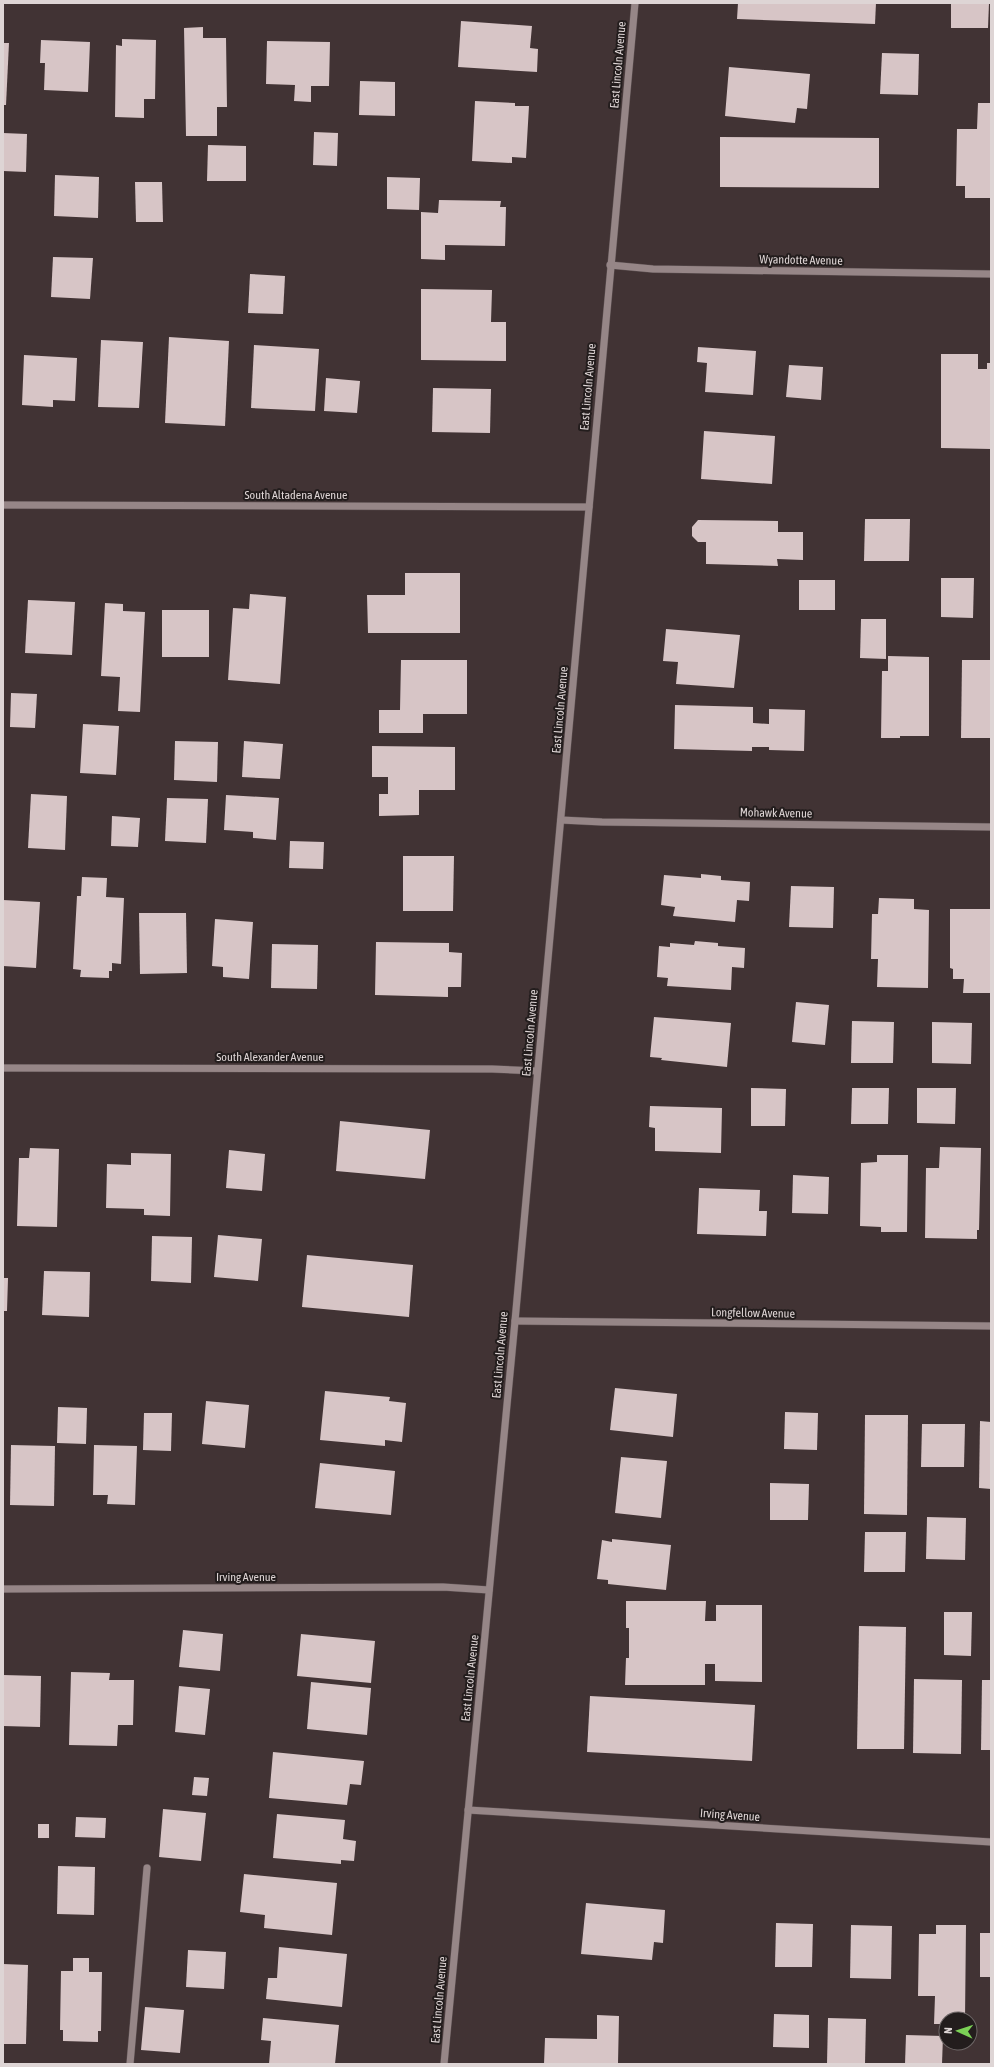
<svg xmlns="http://www.w3.org/2000/svg" width="994" height="2067" font-family="'Asap Condensed',sans-serif">
<style>
.building{fill:#d7c5c6}
.lines{fill:none;stroke-linecap:round;stroke-linejoin:round}
.minor-casing{stroke:#5b4f50;stroke-width:8}
.minor{stroke:#968687;stroke-width:7}
.labels{text-anchor:middle;dominant-baseline:central;stroke-width:4;stroke-linejoin:round;paint-order:stroke}
.street-label{font-size:12px;fill:#ded5d5;stroke:#231d1d}
</style>
<rect width="100%" height="100%" fill="#413334"/>
<g class="building">
<polygon points="738,3 876,3 875,24 737,19"/>
<polygon points="951,3 989,3 988,28 951,28"/>
<polygon points="461,21 532,26 530,48 538,49 537,72 458,67"/>
<polygon points="203,27 203,38 226,38 227,107 217,107 217,136 186,136 184,28"/>
<polygon points="122,39 156,40 155,99 144,99 144,118 115,117 116,45 122,46"/>
<polygon points="41,40 90,42 88,92 44,90 45,63 40,63"/>
<polygon points="267,41 330,42 329,86 311,86 311,102 294,101 295,85 266,84"/>
<polygon points="3,43 9,43 6,105 3,105"/>
<polygon points="882,53 919,54 918,95 880,94"/>
<polygon points="729,67 810,74 807,109 797,108 795,123 725,116"/>
<polygon points="360,81 395,82 395,116 359,115"/>
<polygon points="475,101 515,103 515,106 529,106 526,158 512,157 512,163 472,161"/>
<polygon points="978,103 991,103 991,198 965,198 965,186 956,186 957,129 977,129"/>
<polygon points="314,132 338,133 337,166 313,165"/>
<polygon points="3,133 27,134 26,172 3,171"/>
<polygon points="720,137 879,138 879,188 720,187"/>
<polygon points="208,145 246,146 246,181 207,181"/>
<polygon points="55,175 99,177 98,218 54,216"/>
<polygon points="387,177 420,178 419,210 387,209"/>
<polygon points="135,182 162,182 163,222 136,222"/>
<polygon points="439,200 501,201 500,207 506,207 505,246 445,245 445,260 421,259 421,212 438,213"/>
<polygon points="53,257 93,258 90,299 51,297"/>
<polygon points="250,274 285,276 283,314 248,313"/>
<polygon points="421,289 492,290 491,322 506,322 506,361 421,360"/>
<polygon points="169,337 229,341 225,426 165,423"/>
<polygon points="101,340 143,342 139,408 98,407"/>
<polygon points="254,345 319,349 315,411 251,408"/>
<polygon points="698,347 756,351 753,395 705,392 707,363 697,362"/>
<polygon points="941,354 978,354 978,369 987,369 987,363 991,363 991,449 941,448"/>
<polygon points="24,355 77,358 75,401 53,400 53,407 22,405"/>
<polygon points="789,365 823,367 821,400 786,397"/>
<polygon points="326,378 360,381 357,413 324,411"/>
<polygon points="433,388 491,389 490,433 432,432"/>
<polygon points="704,431 775,436 772,484 701,479"/>
<polygon points="865,519 910,519 909,561 864,561"/>
<polygon points="698,520 778,521 778,532 803,532 803,560 777,559 778,566 706,564 706,542 698,542 692,536 692,527"/>
<polygon points="405,573 460,573 460,633 368,633 367,595 405,595"/>
<polygon points="941,578 974,578 973,618 941,617"/>
<rect x="799" y="580" width="36" height="30"/>
<polygon points="250,594 286,597 280,684 228,680 233,608 249,609"/>
<polygon points="28,600 75,602 72,655 25,653"/>
<polygon points="105,603 123,604 123,611 145,612 140,712 118,711 120,677 101,676"/>
<rect x="162" y="610" width="47" height="47"/>
<polygon points="861,619 886,619 886,659 860,658"/>
<polygon points="666,629 740,635 734,688 676,684 678,662 663,661"/>
<polygon points="888,656 929,657 929,736 900,736 900,738 881,738 882,671 888,671"/>
<polygon points="401,660 467,660 467,714 423,714 423,733 379,733 379,710 400,710"/>
<polygon points="962,660 991,660 991,738 961,738"/>
<polygon points="11,693 37,694 35,728 10,727"/>
<polygon points="675,705 753,707 753,723 769,724 769,709 805,710 804,751 769,750 769,747 752,747 752,751 674,749"/>
<polygon points="83,724 119,726 116,775 80,773"/>
<polygon points="175,741 218,742 217,782 174,780"/>
<polygon points="244,741 283,744 280,779 242,777"/>
<polygon points="372,746 455,747 455,790 419,790 419,815 379,816 379,794 388,794 388,777 372,777"/>
<polygon points="31,794 67,796 65,850 28,848"/>
<polygon points="226,795 279,798 276,840 253,838 253,832 224,830"/>
<polygon points="167,798 208,799 206,843 165,841"/>
<polygon points="112,816 140,818 138,847 111,846"/>
<polygon points="290,841 324,842 323,869 289,868"/>
<polygon points="403,856 454,856 453,911 403,911"/>
<polygon points="701,874 721,876 721,880 750,882 749,901 737,900 735,922 673,916 675,907 661,905 664,875 701,878"/>
<polygon points="82,877 107,878 106,897 124,898 121,964 112,963 112,971 109,971 109,978 80,977 81,970 73,969 77,896 81,896"/>
<polygon points="791,886 834,887 833,928 789,927"/>
<polygon points="879,898 914,899 914,909 929,910 928,988 877,987 878,959 871,959 872,914 878,914"/>
<polygon points="3,900 40,902 36,968 3,966"/>
<polygon points="950,909 991,909 991,993 963,993 964,979 953,979 953,969 950,968"/>
<polygon points="139,913 186,913 187,973 140,974"/>
<polygon points="215,919 253,922 249,979 223,977 223,967 212,966"/>
<polygon points="695,941 718,943 718,946 745,948 744,968 732,967 731,990 667,986 668,978 657,977 659,946 670,947 670,943 694,945"/>
<polygon points="376,942 449,943 449,952 462,953 461,987 448,987 448,997 375,995"/>
<polygon points="272,944 318,945 317,989 271,988"/>
<polygon points="796,1002 829,1005 825,1045 792,1042"/>
<polygon points="654,1017 731,1023 727,1067 661,1060 662,1058 650,1057"/>
<polygon points="852,1021 894,1022 893,1063 851,1063"/>
<polygon points="932,1022 972,1023 971,1064 932,1063"/>
<polygon points="751,1088 786,1089 785,1126 751,1126"/>
<polygon points="852,1088 889,1088 888,1124 851,1124"/>
<polygon points="917,1088 956,1088 955,1124 917,1123"/>
<polygon points="650,1106 722,1108 721,1153 655,1151 655,1128 649,1127"/>
<polygon points="340,1121 430,1130 425,1179 336,1171"/>
<polygon points="940,1147 981,1148 979,1230 977,1230 977,1239 925,1238 926,1168 939,1168"/>
<polygon points="30,1148 59,1149 57,1227 17,1226 19,1158 29,1158"/>
<polygon points="229,1150 265,1154 262,1191 226,1188"/>
<polygon points="131,1153 171,1154 170,1216 144,1215 144,1209 106,1208 107,1164 131,1165"/>
<polygon points="877,1155 908,1155 907,1232 881,1232 881,1227 860,1226 861,1163 877,1162"/>
<polygon points="793,1175 829,1177 828,1214 792,1213"/>
<polygon points="699,1188 760,1190 759,1211 767,1211 766,1236 697,1234"/>
<polygon points="218,1235 262,1239 258,1281 214,1277"/>
<polygon points="152,1236 192,1237 191,1283 151,1281"/>
<polygon points="307,1255 413,1265 409,1317 302,1307"/>
<polygon points="44,1271 90,1272 89,1317 42,1315"/>
<polygon points="3,1278 8,1278 7,1311 3,1311"/>
<polygon points="615,1388 677,1394 673,1437 610,1430"/>
<polygon points="325,1391 390,1397 389,1401 406,1403 402,1442 385,1440 385,1446 320,1440"/>
<polygon points="206,1401 249,1405 245,1448 202,1444"/>
<polygon points="58,1407 87,1408 86,1444 57,1443"/>
<polygon points="785,1412 818,1413 817,1450 784,1449"/>
<polygon points="144,1413 172,1413 171,1451 143,1450"/>
<polygon points="865,1415 908,1415 907,1515 864,1514"/>
<polygon points="980,1421 991,1422 991,1489 979,1488"/>
<polygon points="922,1424 965,1424 964,1467 921,1467"/>
<polygon points="11,1445 55,1446 54,1506 10,1505"/>
<polygon points="94,1445 137,1446 135,1505 107,1504 108,1495 93,1495"/>
<polygon points="621,1457 667,1461 661,1518 615,1513"/>
<polygon points="320,1463 395,1471 391,1515 315,1508"/>
<polygon points="770,1483 809,1484 808,1520 770,1520"/>
<polygon points="927,1517 966,1518 965,1560 926,1559"/>
<polygon points="865,1532 906,1532 905,1572 864,1572"/>
<polygon points="612,1539 671,1545 666,1590 608,1584 608,1580 597,1579 602,1540 612,1542"/>
<polygon points="626,1601 706,1601 705,1621 716,1621 716,1605 762,1605 762,1682 715,1681 715,1664 705,1664 705,1685 625,1685 626,1658 629,1658 629,1628 626,1628"/>
<polygon points="944,1612 972,1612 971,1656 944,1655"/>
<polygon points="859,1626 906,1627 904,1749 857,1749"/>
<polygon points="183,1630 223,1634 220,1671 179,1667"/>
<polygon points="301,1634 375,1641 371,1683 297,1676"/>
<polygon points="71,1672 110,1673 109,1680 134,1680 133,1725 118,1725 117,1746 69,1745"/>
<polygon points="3,1675 41,1676 40,1727 3,1726"/>
<polygon points="914,1679 962,1680 961,1754 913,1753"/>
<polygon points="982,1680 991,1680 991,1750 981,1750"/>
<polygon points="311,1682 371,1688 367,1735 307,1729"/>
<polygon points="179,1686 210,1689 205,1735 175,1732"/>
<polygon points="590,1696 755,1705 752,1761 587,1752"/>
<polygon points="273,1752 364,1761 361,1785 350,1784 347,1805 269,1798"/>
<polygon points="194,1777 209,1778 207,1796 192,1795"/>
<polygon points="163,1809 206,1813 201,1861 159,1857"/>
<polygon points="277,1814 345,1820 343,1839 356,1841 354,1861 341,1860 341,1864 273,1858"/>
<polygon points="76,1817 106,1818 105,1838 75,1837"/>
<rect x="38" y="1824" width="11" height="14"/>
<polygon points="58,1866 95,1867 94,1915 57,1914"/>
<polygon points="244,1874 337,1883 332,1935 264,1928 265,1915 240,1912"/>
<polygon points="586,1903 665,1910 663,1943 654,1942 652,1960 581,1954"/>
<polygon points="776,1923 813,1924 812,1967 775,1967"/>
<polygon points="851,1925 892,1926 891,1979 850,1978"/>
<polygon points="936,1925 966,1925 965,2019 946,2019 946,2024 934,2024 935,1996 918,1996 919,1934 936,1934"/>
<rect x="980" y="1933" width="11" height="44"/>
<polygon points="279,1947 347,1954 342,2007 266,1999 268,1978 277,1978"/>
<polygon points="188,1950 226,1952 224,1989 186,1987"/>
<polygon points="73,1958 89,1958 89,1972 102,1972 101,2031 98,2031 98,2042 63,2041 63,2030 60,2030 61,1971 73,1971"/>
<polygon points="3,1964 28,1965 26,2044 3,2044"/>
<polygon points="145,2007 184,2010 180,2053 141,2050"/>
<polygon points="774,2014 809,2015 809,2048 773,2047"/>
<polygon points="597,2015 619,2016 618,2064 544,2064 545,2038 597,2039"/>
<polygon points="263,2018 339,2025 335,2064 269,2064 271,2041 261,2040"/>
<polygon points="828,2018 866,2019 865,2064 827,2064"/>
<polygon points="906,2035 943,2036 942,2064 905,2064"/>
</g>
<g class="lines">
<g class="minor-casing">
<g id="minor">
<polyline points="610,265 653,269 991,274"/>
<polyline points="3,505 589,507"/>
<polyline points="561,820 602,822 991,827"/>
<polyline points="3,1068 492,1069 537,1071"/>
<polyline points="515,1321 991,1326"/>
<polyline points="3,1589 443,1587 489,1590"/>
<polyline points="468,1810 991,1842"/>
<polyline points="130,2064 147,1868"/>
<polyline points="444,2064 515,1321 635,3"/>
</g>
</g>
<use href="#minor" class="minor"/>
</g>
<g class="labels">
<g class="street-label">
<text transform="translate(618 65) rotate(-85)">East Lincoln Avenue</text>
<text transform="translate(801 260) rotate(1)">Wyandotte Avenue</text>
<text transform="translate(588 387) rotate(-85)">East Lincoln Avenue</text>
<text x="296" y="495">South Altadena Avenue</text>
<text transform="translate(560 710) rotate(-85)">East Lincoln Avenue</text>
<text transform="translate(776 813) rotate(1)">Mohawk Avenue</text>
<text transform="translate(530 1033) rotate(-85)">East Lincoln Avenue</text>
<text x="270" y="1057">South Alexander Avenue</text>
<text transform="translate(753 1313) rotate(1)">Longfellow Avenue</text>
<text transform="translate(500 1355) rotate(-85)">East Lincoln Avenue</text>
<text x="246" y="1577">Irving Avenue</text>
<text transform="translate(470 1678) rotate(-84)">East Lincoln Avenue</text>
<text transform="translate(730 1815) rotate(4)">Irving Avenue</text>
<text transform="translate(439 2000) rotate(-85)">East Lincoln Avenue</text>
</g>
</g>
<rect width="994" height="2067" fill="none" stroke="#ded5d5" stroke-width="8"/>
<g transform="translate(958 2031) rotate(273)"><circle r="19" fill="#231d1d" stroke="#6e6767"/>
<path d="M0-3L7 15L0 10L-7 15Z" fill="#7bd156"/>
<text y="-6" font-size="11" font-weight="bold" text-anchor="middle" fill="#ded5d5">N</text>
</g>
</svg>
